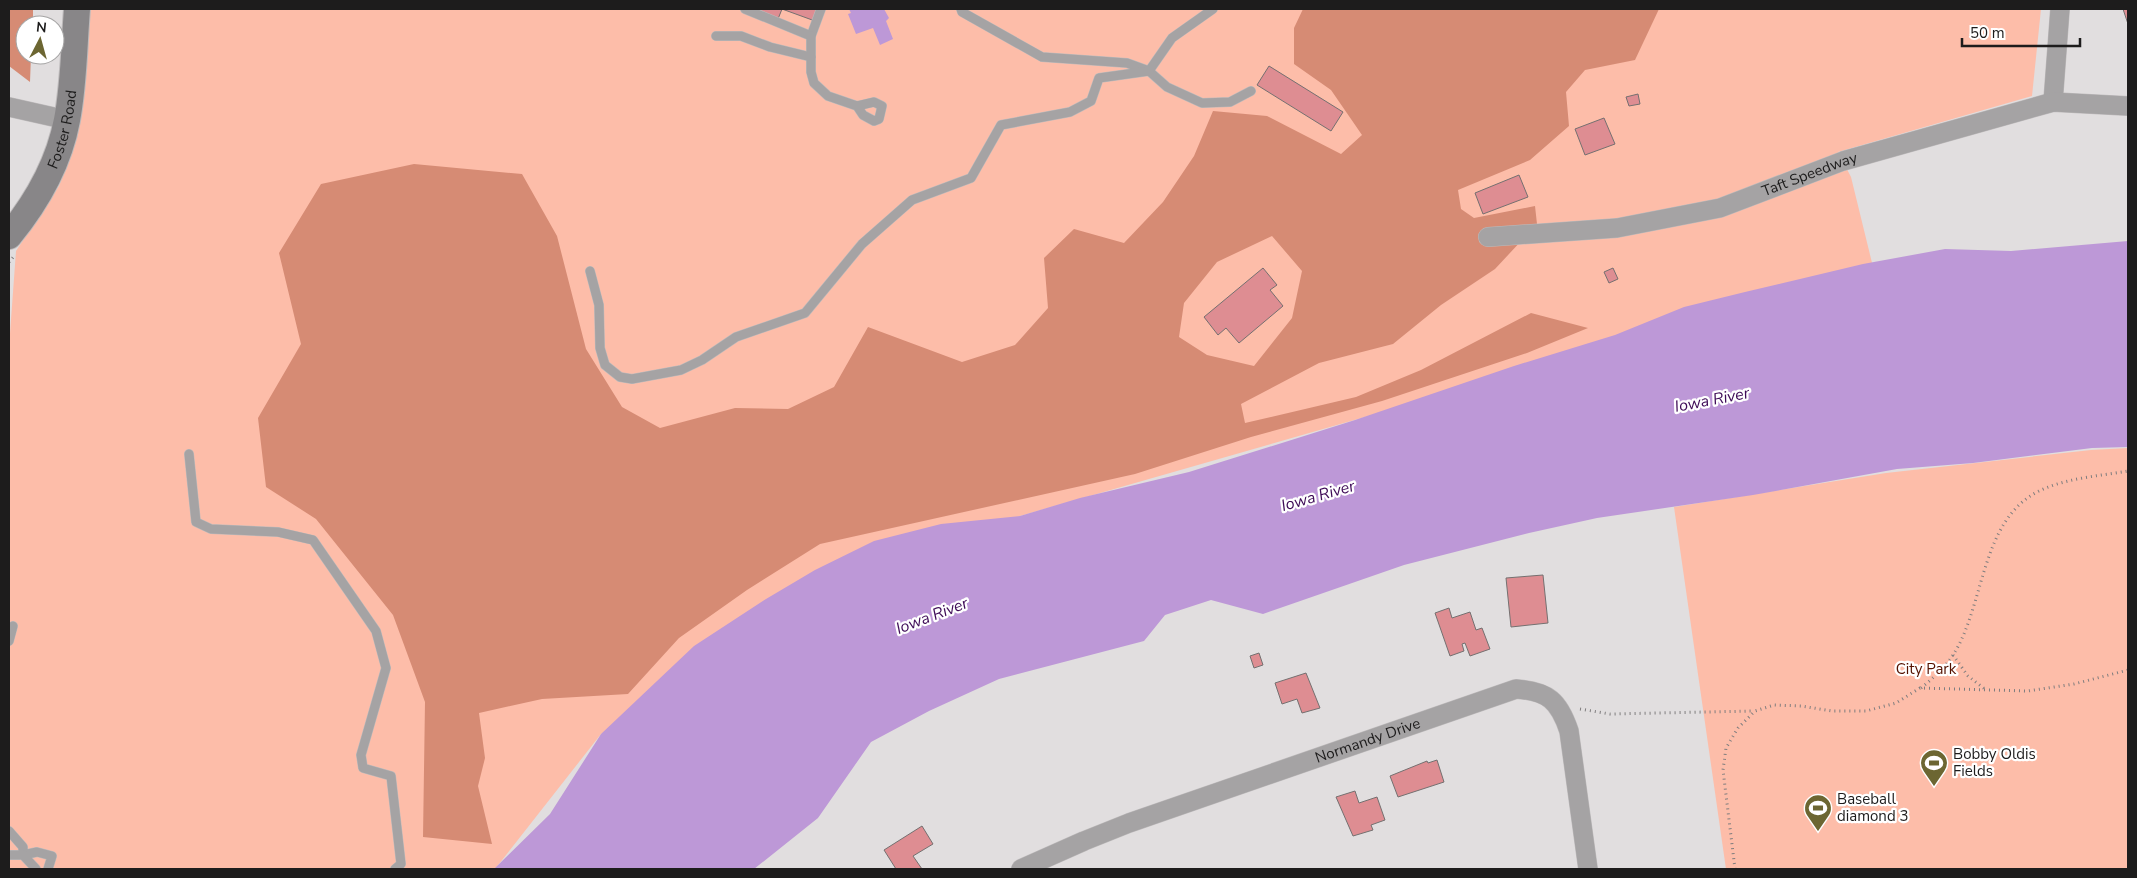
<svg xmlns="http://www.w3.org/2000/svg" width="2137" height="878" font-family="'Nunito Sans',sans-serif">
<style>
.green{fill:#fdbda9}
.forest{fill:#d68b74;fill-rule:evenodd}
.water{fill:#bd98d7}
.building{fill:#de8d92;stroke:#747070}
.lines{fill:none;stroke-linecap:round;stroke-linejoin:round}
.lane-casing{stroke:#bebbbc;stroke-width:10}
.street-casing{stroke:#bebbbc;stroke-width:20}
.secondary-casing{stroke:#bebbbc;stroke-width:28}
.path{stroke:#7f7d7e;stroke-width:3;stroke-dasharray:1 4;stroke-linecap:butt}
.lane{stroke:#a5a3a4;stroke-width:9}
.street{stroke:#a5a3a4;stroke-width:19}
.secondary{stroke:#888688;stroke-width:26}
.labels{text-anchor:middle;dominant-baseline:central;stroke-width:4.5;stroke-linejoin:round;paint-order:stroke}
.street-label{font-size:15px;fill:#1d1c1c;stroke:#fff}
.park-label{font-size:15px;fill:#551200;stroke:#fff}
.poi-label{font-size:15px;fill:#1d1c1c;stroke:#fff;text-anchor:start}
.water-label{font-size:16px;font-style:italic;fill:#3e0b57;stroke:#fff}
</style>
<rect width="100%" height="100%" fill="#e1dedf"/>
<g class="green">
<polygon points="89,9 2041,9 2032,96 1838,152 1851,177 1874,271 1020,516 601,734 495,869 9,869 9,347 16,251 59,186 72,152"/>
<polygon points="2128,448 2128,869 1726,869 1674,507 1886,473 2091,450"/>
</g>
<g class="forest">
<polygon points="9,9 33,9 33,25 25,25 25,55 31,55 30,82 9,66"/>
<path d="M1303 9H1659L1635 60 1585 70 1566 92 1569 126 1530 160 1458 190 1461 209 1474 218 1535 206 1537 224 1495 269 1441 305 1393 344 1319 363 1241 404 1245 423 1356 397 1421 370 1531 313 1588 328 1527 353 1382 401 1251 437 1135 474 820 544 747 590 679 638 628 694 542 699 479 713 485 758 478 786 492 844 423 837 425 702 393 615 316 519 266 487 258 418 301 344 279 253 321 184 414 164 522 174 557 236 586 349 622 407 660 428 735 408 788 409 834 387 868 327 962 362 1015 345 1048 308 1044 258 1074 229 1124 243 1163 202 1194 156 1213 111 1267 116 1341 154 1362 135 1331 90 1294 64V28ZM1272 236 1302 271 1292 318 1254 366 1207 355 1179 337 1184 303 1217 262Z"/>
</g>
<g class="water">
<polygon points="849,9 884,9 889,18 886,21 893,39 880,45 873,28 856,34 848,14 851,13"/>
<polygon points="2128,241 2128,447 2092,448 1973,463 1897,469 1753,495 1597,518 1529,533 1404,565 1263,614 1211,600 1165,615 1144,641 999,679 929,711 871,742 818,818 754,869 494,869 550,814 601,734 694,646 766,599 815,570 874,541 941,524 1020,516 1080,498 1189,472 1355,420 1514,366 1615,335 1684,307 1745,292 1863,264 1945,249 2011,251"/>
</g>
<g class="building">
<polygon points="754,9 819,9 815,21 782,9 778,19"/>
<polygon points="2123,9 2128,9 2128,24"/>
<polygon points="1269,66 1343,112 1331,131 1257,85"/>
<polygon points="1638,94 1640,104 1629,106 1626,97"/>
<polygon points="1604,118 1615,144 1585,155 1575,129"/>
<polygon points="1519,175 1528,197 1483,214 1475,193"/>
<polygon points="1263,268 1277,285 1270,290 1283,306 1239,343 1226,328 1218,335 1204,317"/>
<polygon points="1613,268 1618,279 1609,283 1604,272"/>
<polygon points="1543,575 1548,623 1511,627 1506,578"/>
<polygon points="1449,608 1452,618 1470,612 1476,630 1482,628 1490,649 1470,656 1465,643 1462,644 1464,651 1450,656 1435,613"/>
<polygon points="1259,653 1263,665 1254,668 1250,656"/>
<polygon points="1306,673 1320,708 1302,713 1297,699 1282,704 1275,683"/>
<polygon points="1437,760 1444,782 1398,797 1390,776 1427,761 1428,763"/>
<polygon points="1355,791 1359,803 1377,797 1385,820 1371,825 1373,830 1353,836 1336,797"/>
<polygon points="922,826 933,844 913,856 922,869 896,869 884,850"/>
</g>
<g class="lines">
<g class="lane-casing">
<g id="lane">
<polyline points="745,9 811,36 821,9"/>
<polyline points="961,9 962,12 1042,57 1127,63 1149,71 1167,87 1202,103 1230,102 1251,91"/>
<polyline points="716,36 741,36 770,47 811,57"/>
<polyline points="811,36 811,72 814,83 828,96 857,106 874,102 882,106 879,119 874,121 863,115 857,106"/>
<polyline points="590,271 599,305 600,348 605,365 620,377 632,379 681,370 702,360 736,337 805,313 862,244 912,200 971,178 1001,125 1070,112 1091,101 1099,78 1149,71 1172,38 1213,9"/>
<polyline points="189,454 196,522 211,529 278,532 313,540 376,631 386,668 361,755 363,768 391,776 401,864 395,869"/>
<polyline points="9,641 13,626"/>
<polyline points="9,831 23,847 23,855 37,852 52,856 48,869"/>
<polyline points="9,855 23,855 36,869"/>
</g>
</g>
<g class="street-casing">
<g id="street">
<polyline points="2053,102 2060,9"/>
<polyline points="9,107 67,120"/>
<path id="s1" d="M1488 237 1617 228 1720 208 1843 161 2053 102 2128 106"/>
<path id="s2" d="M1021 869 1084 841 1129 823 1516 689C1548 691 1559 701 1569 731L1588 869"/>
</g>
</g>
<g class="secondary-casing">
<g id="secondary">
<path id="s3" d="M9 236C36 203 59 163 67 120 74 84 74 46 77 9"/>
</g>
</g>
<g class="path">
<polyline points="9,262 15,255"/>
<polyline points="1953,655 1968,676 1986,690"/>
<path d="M1921 688C1933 678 1944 669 1953 655 1985 606 1980 520 2039 491 2066 478 2099 476 2128 471"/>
<polyline points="1580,709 1610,714 1754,711"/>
<polyline points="1735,869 1723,770 1726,748 1738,728 1755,711 1774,705 1801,706 1832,711 1866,711 1896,703 1920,688 2028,691 2074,684 2128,670"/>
</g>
<use href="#lane" class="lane"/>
<use href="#street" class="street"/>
<use href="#secondary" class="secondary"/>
</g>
<defs>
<g id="stadium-pin" transform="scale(1.4375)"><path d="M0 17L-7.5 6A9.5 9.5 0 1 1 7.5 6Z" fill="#6c6632" stroke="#fff"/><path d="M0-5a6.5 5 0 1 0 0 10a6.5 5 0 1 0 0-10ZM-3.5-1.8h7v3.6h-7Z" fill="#fff"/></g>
</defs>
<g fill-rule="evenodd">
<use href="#stadium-pin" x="1934" y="763"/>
<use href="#stadium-pin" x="1818" y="808"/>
</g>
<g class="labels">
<g class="street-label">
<text stroke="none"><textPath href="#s3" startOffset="121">Foster Road</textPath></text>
<text stroke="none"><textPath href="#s1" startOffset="330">Taft Speedway</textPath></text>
<text stroke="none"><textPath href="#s2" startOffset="370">Normandy Drive</textPath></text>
</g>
<g class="park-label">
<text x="1926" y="669">City Park</text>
</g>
<g class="poi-label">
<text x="1953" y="754">Bobby Oldis<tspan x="1953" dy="17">Fields</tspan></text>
<text x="1837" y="799">Baseball<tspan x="1837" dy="17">diamond 3</tspan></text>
</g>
<g class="water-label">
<text transform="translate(1712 400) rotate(-11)">Iowa River</text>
<text transform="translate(1318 496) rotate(-16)">Iowa River</text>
<text transform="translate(932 616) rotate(-21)">Iowa River</text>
</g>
</g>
<rect width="2137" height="878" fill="none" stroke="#1d1c1c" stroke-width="20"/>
<g transform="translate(40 40) rotate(6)"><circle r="24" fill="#ffffff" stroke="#a5a4a4"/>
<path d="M0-4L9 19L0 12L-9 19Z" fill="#6c6632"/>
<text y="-8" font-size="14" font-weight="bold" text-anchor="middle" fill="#1d1c1c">N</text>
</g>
<path d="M1962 38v8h118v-8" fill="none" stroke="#1d1c1c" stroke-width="2.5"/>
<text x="1970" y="38" font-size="15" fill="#1d1c1c" stroke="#ffffff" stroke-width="4" paint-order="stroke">50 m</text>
</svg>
